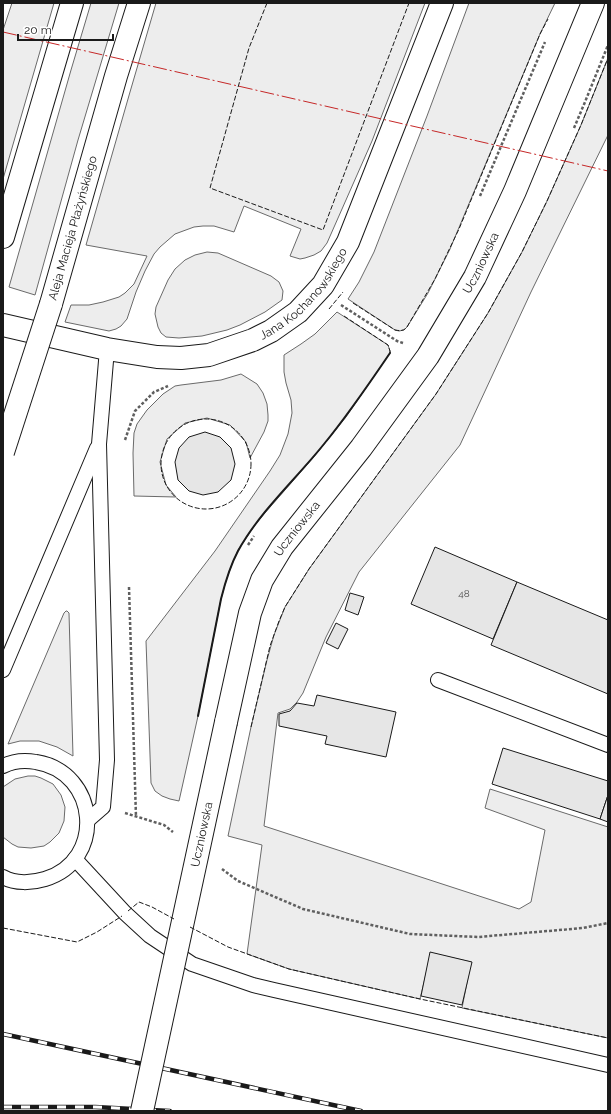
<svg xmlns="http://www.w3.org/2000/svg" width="611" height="1114" font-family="Raleway,sans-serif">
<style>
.built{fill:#ededed;stroke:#6a6a6a}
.building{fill:#e6e6e6;stroke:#1a1a1a}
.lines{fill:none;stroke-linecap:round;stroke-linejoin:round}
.lane-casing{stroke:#1a1a1a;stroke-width:16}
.street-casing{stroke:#1a1a1a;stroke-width:24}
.secondary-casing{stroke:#1a1a1a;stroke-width:24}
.path{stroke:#5f5f5f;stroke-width:2.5;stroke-dasharray:3 2;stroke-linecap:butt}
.lane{stroke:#fff;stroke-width:14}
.street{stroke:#fff;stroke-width:22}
.secondary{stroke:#fff;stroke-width:22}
.rail-casing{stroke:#1a1a1a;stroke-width:4.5}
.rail{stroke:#fff;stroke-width:3;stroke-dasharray:9;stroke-linecap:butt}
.street-bridge-casing{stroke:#1a1a1a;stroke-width:24;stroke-linecap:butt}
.secondary-bridge-casing{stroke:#1a1a1a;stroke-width:24;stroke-linecap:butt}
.street-bridge{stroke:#fff;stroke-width:22}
.secondary-bridge{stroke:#fff;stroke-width:22}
.fence{stroke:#1a1a1a;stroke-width:1;stroke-dasharray:5 2;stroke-linecap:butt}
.wall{stroke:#1a1a1a;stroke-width:2}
.power{stroke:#c62828;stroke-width:1;stroke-dasharray:14 3 2 3;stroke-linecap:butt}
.labels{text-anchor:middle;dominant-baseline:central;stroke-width:3;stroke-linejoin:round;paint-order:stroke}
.number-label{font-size:10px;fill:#4d4d4d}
.street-label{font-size:12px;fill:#1a1a1a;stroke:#fff}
</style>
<rect width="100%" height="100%" fill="#fff"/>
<g class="built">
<polygon points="12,3 54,3 3,179 3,30"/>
<polygon points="91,3 119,3 78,140 35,295 9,287 71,70"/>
<polygon points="156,3 425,3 372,141 327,243 321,251 314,255 305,258 300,259 290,256 301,229 244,206 234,232 214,226 203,226 194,227 175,234 160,247 154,254 145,271 136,292 127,319 121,326 116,329 109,331 65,322 71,305 89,305 103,302 119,297 125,293 134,284 147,256 86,245 130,92"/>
<polygon points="469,3 555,3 540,34 450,249 428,293 407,327 404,330 399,331 395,330 348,299 359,282 374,252 427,116"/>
<polygon points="608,58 608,135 531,292 460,445 359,572 326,637 303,693 297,702 290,709 278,713 264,826 519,909 531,902 545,830 485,808 490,789 608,827 608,1038 462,1008 471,962 431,953 420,999 289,969 247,954 262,845 228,836 251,727 267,660 274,635 285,607 309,569 436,394 488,313 522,252 547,201 581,125"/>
<polygon points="207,252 218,253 271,276 279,282 283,291 282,300 265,312 240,325 227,330 202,336 179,338 166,337 161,333 158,327 155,314 156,307 168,280 175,269 185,260 195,255"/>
<polygon points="337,312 388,345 390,351 390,353 346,417 313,458 264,514 255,525 238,550 232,564 226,581 221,599 198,716 179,801 170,799 162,796 155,791 151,783 146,641 215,551 270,471 280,455 288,434 292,413 291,400 286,383 284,372 284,355 301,344 315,334"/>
<polygon points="241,374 257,384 263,393 267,404 268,415 268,421 264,432 250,458 246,442 230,425 207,418 185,423 167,439 160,462 166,485 176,497 134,496 133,453 134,433 137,424 147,410 163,394 175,386 181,385 221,380"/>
<polygon points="66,611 67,611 69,613 73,756 57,747 39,741 20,741 8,744 64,613"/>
<polygon points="28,776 35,776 41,778 53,784 61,795 65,807 64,821 59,833 50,842 44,846 31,848 18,847 12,844 3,837 3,787 15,779"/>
</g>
<g class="building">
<polygon points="205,432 220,437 231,448 235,464 231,480 218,492 203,495 189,491 178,480 175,462 179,448 189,437"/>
<polygon points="435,547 517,582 493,639 411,604"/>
<polygon points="517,582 608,620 608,694 491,645"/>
<polygon points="350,593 364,597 358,615 345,610"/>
<polygon points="336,623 348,629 338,649 326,643"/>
<polygon points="317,695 396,712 386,757 325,744 327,736 279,726 279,714 290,711 297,703 314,706"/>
<polygon points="503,748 608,781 608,795 600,819 492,784"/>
<polygon points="608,795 608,822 600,819"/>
<polygon points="430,952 472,962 462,1005 421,996"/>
</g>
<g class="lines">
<g class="lane-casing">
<g id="lane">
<polyline points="3,670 97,448"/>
<polyline points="438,680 608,745"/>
<path d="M3 766C13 761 25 760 36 762 99 772 106 861 45 879 32 883 15 884 3 877"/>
<polyline points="88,820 103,807 107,760 99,444 107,349"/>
<polyline points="75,859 125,913 150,936 192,964 253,985 274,990 608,1065"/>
</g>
</g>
<g class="street-casing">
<g id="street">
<path id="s1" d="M3 325 107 349 157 357 181 358 209 355 253 340 271 331 298 312 323 285 348 242 442 3"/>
<path id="s2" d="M226 722 250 613 262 580 282 547 361 448 428 356 475 277 515 191 593 3"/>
</g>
</g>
<g class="secondary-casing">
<g id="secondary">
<polyline points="3,237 72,3"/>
<path id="s3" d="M51 304 116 76 139 3"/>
</g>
</g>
<g class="path">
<polyline points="574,128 585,102 608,45"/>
<polyline points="480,196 545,42"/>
<polyline points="341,305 397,341 403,343"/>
<polyline points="125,440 135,411 154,392 168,386"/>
<polyline points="248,545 254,536"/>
<polyline points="129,587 136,817"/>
<polyline points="125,813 164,825 173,832"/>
<polyline points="222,869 238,881 303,909 410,934 478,937 583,928 608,923"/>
</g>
<use href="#lane" class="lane"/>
<use href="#street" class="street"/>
<use href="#secondary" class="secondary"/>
<g class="rail-casing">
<g id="rail">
<polyline points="3,1034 361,1111"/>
<polyline points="3,1107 95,1107 170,1111"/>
</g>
</g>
<use href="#rail" class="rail"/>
<g class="street-bridge-casing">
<g id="street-bridge">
<path id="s4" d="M142 1111 226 722"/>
</g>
</g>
<g class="secondary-bridge-casing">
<polyline id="secondary-bridge" points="3,452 51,304"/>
</g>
<use href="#street-bridge" class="street-bridge"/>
<use href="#secondary-bridge" class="secondary-bridge"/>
<g class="fence">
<polyline points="267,3 249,48 210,188 323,230 409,3"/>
<path d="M353 303 395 330C400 331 404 331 407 327L435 279 459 229 540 34 548 19"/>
<polyline points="329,309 343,292"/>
<polyline points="344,316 388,345 390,351 390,353"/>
<circle cx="206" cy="464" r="45"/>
<polyline points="251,727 270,646 279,621 285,607 309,569 436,394 488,313 522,252 547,201 581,125 608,58"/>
<polyline points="128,911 139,902 152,907 174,919"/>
<polyline points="190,927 228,947 289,969 420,999 608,1038"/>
<polyline points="3,928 77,942 97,932 122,916"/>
</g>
<path class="wall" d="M198 716 221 599C225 583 230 566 238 551 260 511 296 479 324 444 348 415 369 384 390 353"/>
<polyline class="power" points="3,32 608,171"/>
</g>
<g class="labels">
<g class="number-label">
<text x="464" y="593">48</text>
</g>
<g class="street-label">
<text stroke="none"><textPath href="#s3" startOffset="79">Aleja Macieja Płażyńskiego</textPath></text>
<text stroke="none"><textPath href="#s2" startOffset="533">Uczniowska</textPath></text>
<text stroke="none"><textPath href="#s1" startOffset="326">Jana Kochanowskiego</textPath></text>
<text stroke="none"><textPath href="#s2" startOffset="209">Uczniowska</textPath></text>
<text stroke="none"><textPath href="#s4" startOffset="283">Uczniowska</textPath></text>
</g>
</g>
<rect width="611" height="1114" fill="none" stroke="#1a1a1a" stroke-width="8"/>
<path d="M18 34v6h95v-6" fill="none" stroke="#1a1a1a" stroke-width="2"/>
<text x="24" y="34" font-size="12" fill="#1a1a1a" stroke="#ffffff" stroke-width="3" paint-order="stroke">20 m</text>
</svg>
